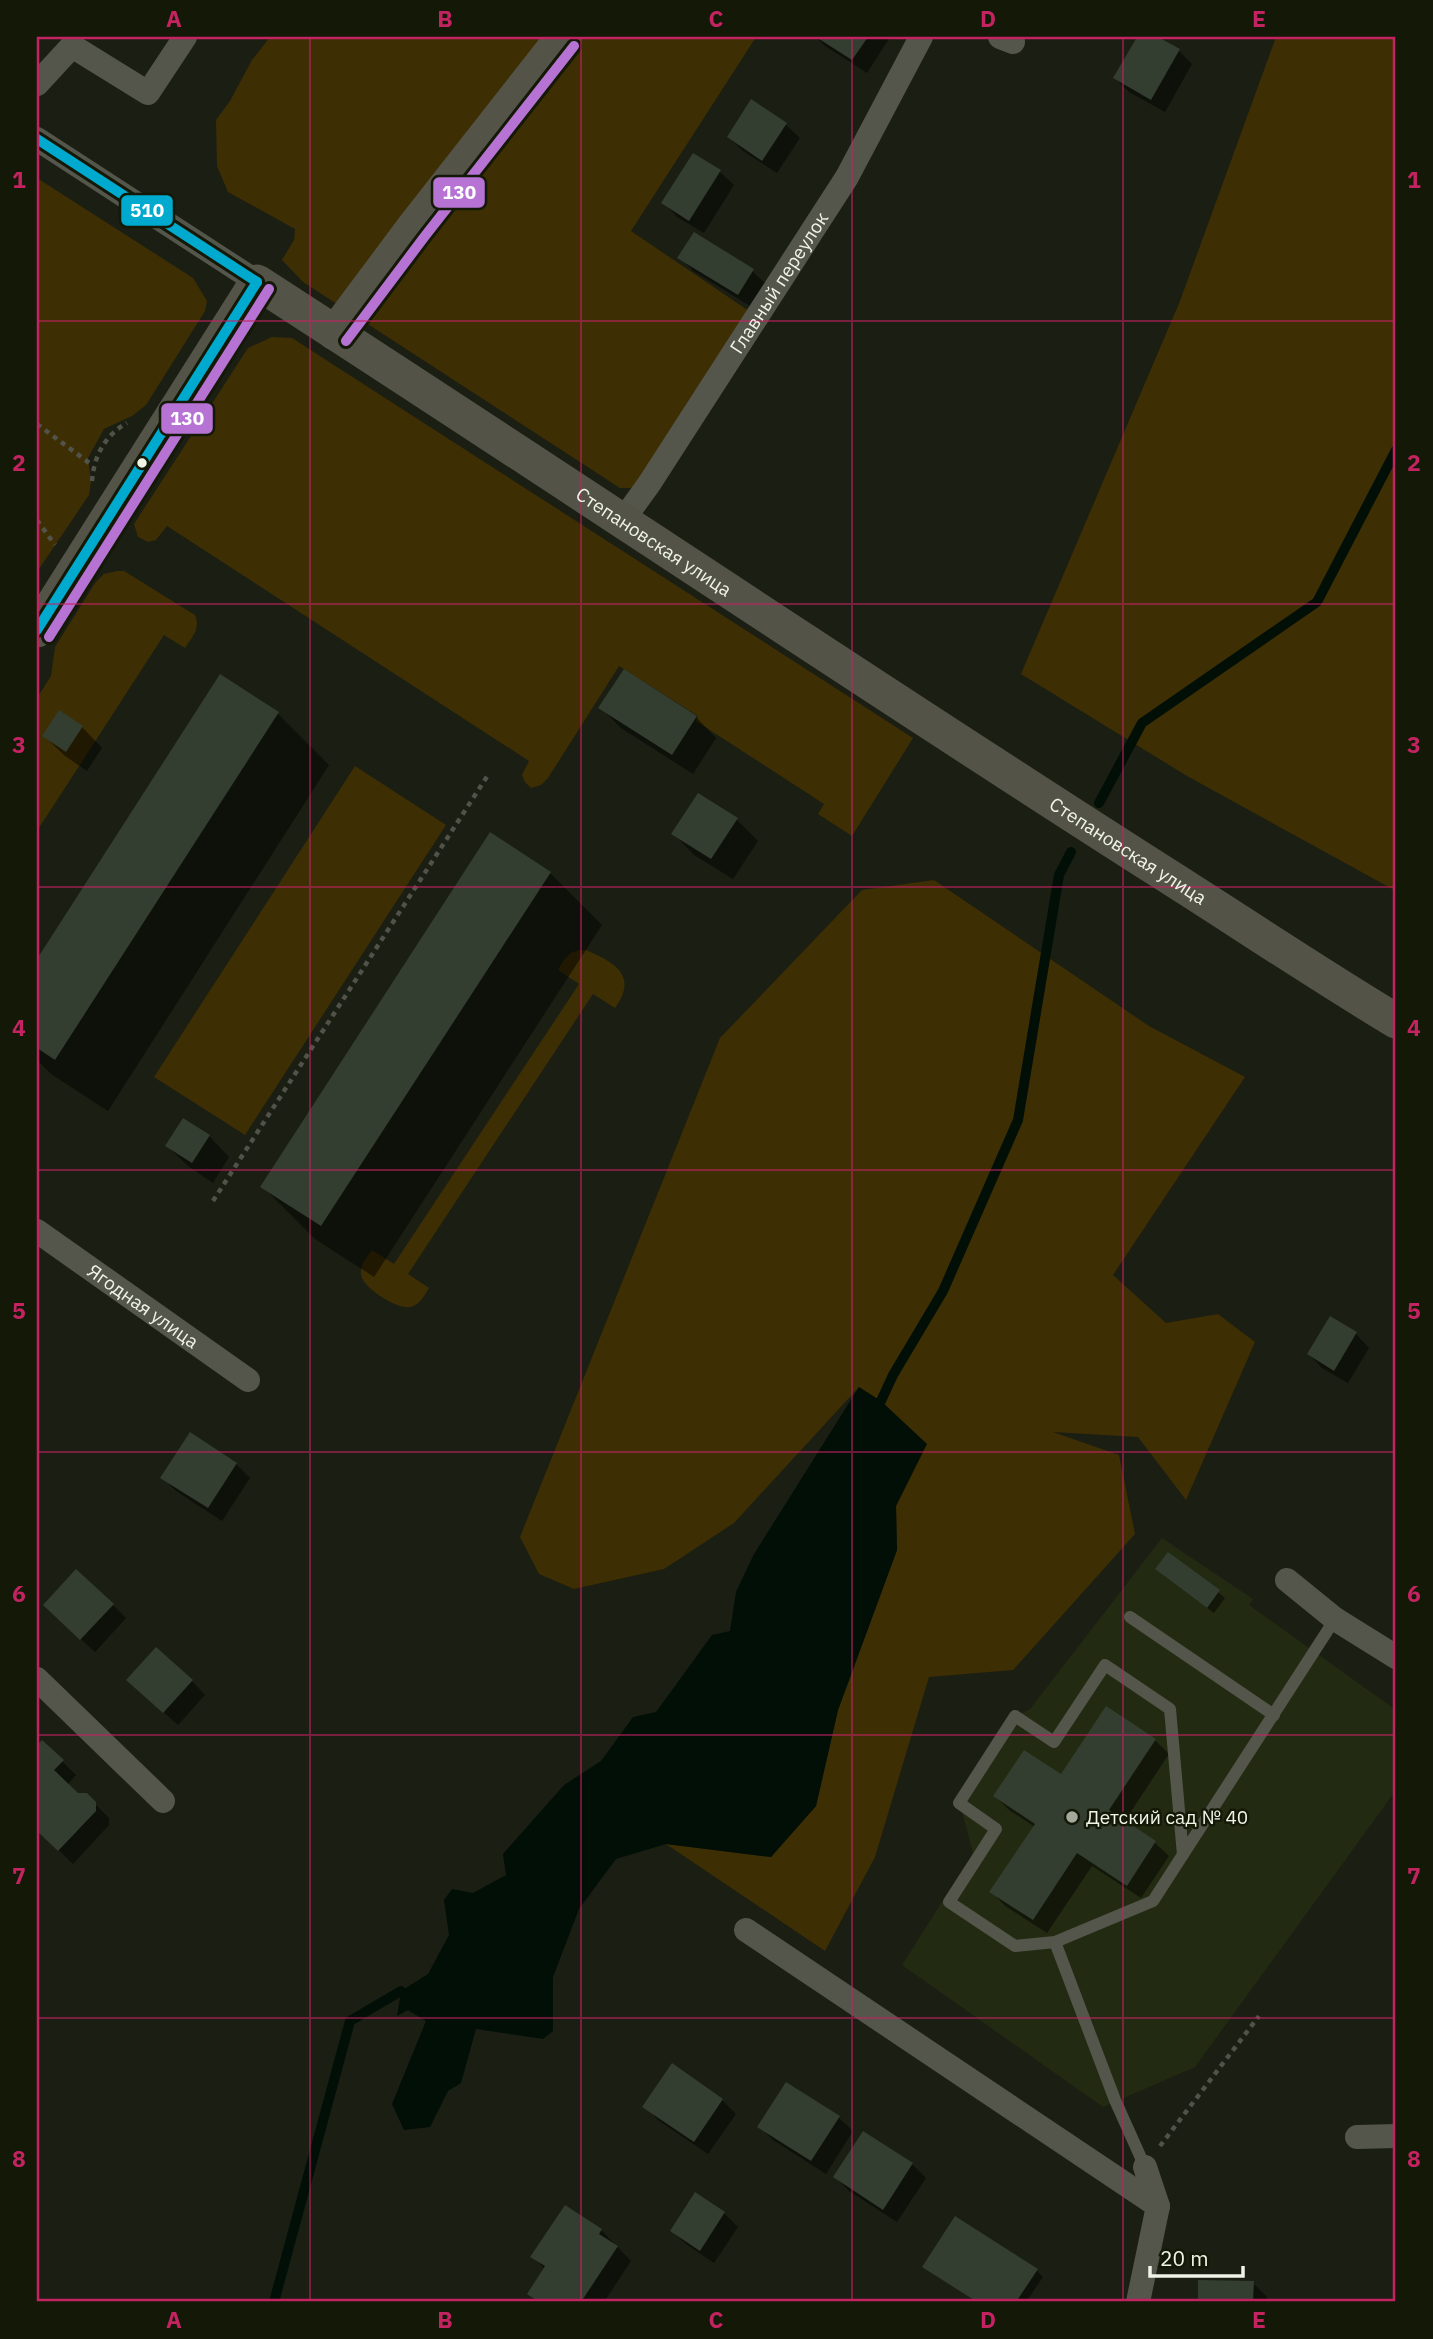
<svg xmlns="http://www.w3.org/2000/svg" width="1433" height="2339" font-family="'IBM Plex Sans',sans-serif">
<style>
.built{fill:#222b11}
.green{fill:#3e2e03}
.water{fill:#020f07}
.shadow{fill:#0007}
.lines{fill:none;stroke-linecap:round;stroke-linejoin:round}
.stream{stroke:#020f07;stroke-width:10}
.building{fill:#333d30}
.path{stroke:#515249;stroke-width:4.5;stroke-dasharray:5 5;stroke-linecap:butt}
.lane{stroke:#54554b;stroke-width:12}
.street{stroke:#54554b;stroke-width:24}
.secondary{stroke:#535348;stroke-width:35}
.bus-1-casing{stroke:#131906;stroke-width:16}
.bus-2-casing{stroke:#131906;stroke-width:16}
.bus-1{stroke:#00a9ce;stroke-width:10}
.bus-2{stroke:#b673d3;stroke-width:10}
.grid{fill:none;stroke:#c42362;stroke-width:2;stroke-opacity:0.55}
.bus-dot{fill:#eff4e7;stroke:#131906;stroke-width:2.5}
.poi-dot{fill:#a5a99d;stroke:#131906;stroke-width:2.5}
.labels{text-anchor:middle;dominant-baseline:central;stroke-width:5;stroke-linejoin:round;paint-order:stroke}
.street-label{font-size:19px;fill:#eff4e7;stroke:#131906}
.poi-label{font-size:19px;fill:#eff4e7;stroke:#131906;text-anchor:start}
.line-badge{stroke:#131906;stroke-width:2.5}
.badge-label{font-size:19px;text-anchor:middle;font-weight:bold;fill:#fff}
.neatline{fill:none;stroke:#c42362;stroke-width:2.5}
.grid-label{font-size:23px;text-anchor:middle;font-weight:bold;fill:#c42362}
</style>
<rect width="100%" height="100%" fill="#1b1e13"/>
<polygon class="built" points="1162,1538 1253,1599 1249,1605 1396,1710 1396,1790 1195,2067 1103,2107 902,1965 973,1853 960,1804 1020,1714 1030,1709"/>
<g class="green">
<polygon points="270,37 756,37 631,231 749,311 642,488 620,488 303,282 282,260 294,240 295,229 228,192 217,166 216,120 230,101 252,60"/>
<polygon points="1276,37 1396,37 1396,891 1187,776 1021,674 1180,301"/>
<polygon points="37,178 193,278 207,301 205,311 146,405 132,416 104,429 88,458 91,482 89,495 37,572"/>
<polygon points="272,337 292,338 913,738 852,836 818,814 824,804 696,721 698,716 619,666 548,778 541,785 531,788 525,782 522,775 529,761 167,526 156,540 148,542 138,537 134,524 248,348"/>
<path d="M117 571H124L195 615C201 628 192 637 185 648L164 635 37 831V698L51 676 55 647 95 583 104 574Z"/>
<polygon points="355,766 446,825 245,1135 154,1077"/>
<polygon points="934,880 1149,1026 1245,1077 1113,1275 1166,1323 1218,1314 1255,1342 1186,1500 1138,1437 1053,1432 1119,1455 1135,1534 1013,1670 929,1677 875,1857 825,1951 666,1844 771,1857 816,1806 838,1710 897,1550 896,1506 926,1444 859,1387 734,1523 664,1569 574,1589 539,1574 520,1537 720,1038 862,890"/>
<path d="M586 950C616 963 638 976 615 1008L593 994 408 1274 429 1288C424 1296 420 1305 410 1307 398 1310 363 1288 361 1275 360 1265 366 1258 372 1250L394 1264 579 984 558 970C565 957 570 949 586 950Z"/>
</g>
<polygon class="water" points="859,1387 881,1401 927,1444 896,1506 897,1550 838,1710 816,1806 771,1857 666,1844 616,1859 579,1909 553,1977 553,2031 543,2039 476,2029 461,2083 448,2091 430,2127 404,2130 392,2104 426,2021 408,2010 397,2016 401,1991 428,1974 449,1935 444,1900 452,1889 473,1893 506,1875 503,1854 564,1785 601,1761 633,1717 656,1712 712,1635 730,1631 736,1592 754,1554"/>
<g class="shadow">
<polygon points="816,37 890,37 867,73 825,46"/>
<polygon points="1139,37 1154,37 1179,51 1192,64 1165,112 1129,92 1115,78"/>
<polygon points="752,102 786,125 800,138 777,173 743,151 729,137"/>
<polygon points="694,155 720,172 734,185 704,233 677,217 664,203"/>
<polygon points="680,257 752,271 766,284 752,307 693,271"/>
<polygon points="220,677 278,714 329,765 108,1111 51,1074 37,1060 37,963"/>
<polygon points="601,708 696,717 716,738 693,774 621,728"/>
<polygon points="82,727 102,748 87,771 65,756 44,736"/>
<polygon points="699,795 737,820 758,841 733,879 694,855 674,834"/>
<polygon points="550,873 602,925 374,1277 315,1239 263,1187"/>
<polygon points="209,1136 229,1157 213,1183 188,1166 167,1146"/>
<polygon points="1356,1334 1369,1348 1348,1383 1322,1368 1309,1354"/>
<polygon points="236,1464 250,1478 222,1521 176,1491 163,1478"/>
<polygon points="1164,1576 1218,1592 1225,1598 1214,1613"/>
<polygon points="113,1605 126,1618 95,1652 59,1619"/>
<polygon points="192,1681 205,1695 178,1725 142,1693"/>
<polygon points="1155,1740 1169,1754 1124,1822 1155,1843 1169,1856 1141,1898 1092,1866 1047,1933 1005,1906 992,1892 1035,1827 1009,1810 995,1796 1061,1777"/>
<polygon points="42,1742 76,1775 67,1785 77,1795 86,1795 109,1818 109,1825 73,1864 37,1829 37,1803 39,1800 37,1798 37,1748"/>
<polygon points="787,2084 839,2118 853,2131 826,2174 773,2140 760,2127"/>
<polygon points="722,2100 736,2114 708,2154 658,2120 645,2106"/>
<polygon points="912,2164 926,2178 897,2222 849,2191 835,2177"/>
<polygon points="724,2213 738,2227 714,2263 686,2244 672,2231"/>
<polygon points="601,2230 631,2261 604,2302 537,2302 529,2294 545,2269 533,2257"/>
<polygon points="924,2266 1037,2271 1043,2277 1026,2302 976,2302"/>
<polygon points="1200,2282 1253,2283 1267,2297 1267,2302 1200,2302"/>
</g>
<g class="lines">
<g class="stream">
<polyline points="1099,803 1142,723 1317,602 1396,450"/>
<polyline points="881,1401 893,1375 943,1291 1018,1120 1059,875 1071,852"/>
<polyline points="274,2302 350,2021 401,1991"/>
</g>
</g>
<g class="building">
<polygon points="816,37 868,37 852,60"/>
<polygon points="1137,37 1158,37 1180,49 1151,100 1113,78"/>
<polygon points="751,99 787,123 762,161 727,137"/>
<polygon points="693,153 721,170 689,221 661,203"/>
<polygon points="694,232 754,269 738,295 677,258"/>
<polygon points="624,669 697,716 672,755 598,708"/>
<polygon points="220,674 279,712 55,1060 37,1048 37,959"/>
<polygon points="59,710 83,726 66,752 42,736"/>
<polygon points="698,793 738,818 711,859 671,834"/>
<polygon points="490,832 551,872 321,1226 260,1187"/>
<polygon points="183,1118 210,1135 192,1163 165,1146"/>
<polygon points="1330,1316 1357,1332 1334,1371 1307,1354"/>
<polygon points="190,1432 237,1463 208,1508 160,1478"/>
<polygon points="1168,1552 1220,1590 1207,1608 1155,1569"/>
<polygon points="76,1569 114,1604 80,1640 43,1605"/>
<polygon points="156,1647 193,1680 163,1713 126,1680"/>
<polygon points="1106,1706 1156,1739 1109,1810 1156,1841 1127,1886 1077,1853 1033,1920 989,1892 1035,1824 993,1796 1024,1750 1061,1774"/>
<polygon points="42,1740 64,1760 54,1770 78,1793 87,1793 96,1802 96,1811 58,1851 37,1831 37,1745"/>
<polygon points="672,2063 723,2099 694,2142 642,2107"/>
<polygon points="786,2082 840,2116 811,2161 757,2127"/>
<polygon points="863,2131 913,2163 883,2210 833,2177"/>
<polygon points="695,2192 725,2212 700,2251 670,2231"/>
<polygon points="565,2205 602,2229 599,2234 618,2246 581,2302 539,2302 527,2294 545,2266 530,2257"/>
<polygon points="955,2216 1038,2269 1016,2302 977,2302 922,2267"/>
<polygon points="1198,2280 1254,2281 1253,2302 1198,2302"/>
</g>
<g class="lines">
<g class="path">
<polyline points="37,424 92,465"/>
<path d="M92 481C94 456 105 435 127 423"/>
<polyline points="37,520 55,545"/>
<polyline points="213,1201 488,775"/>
<polyline points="1160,2146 1259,2016"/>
</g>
<g class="lane">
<polyline points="1130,1617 1274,1715"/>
<polyline points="1183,1855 1170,1709 1105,1665 1054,1742 1015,1716 959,1803 996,1829 949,1902 1015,1946 1055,1942 1153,1901 1335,1619"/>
<polyline points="1055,1942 1115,2100 1145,2167"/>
</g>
<g class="street">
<polyline points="1000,37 1013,42"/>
<polyline points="37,84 72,46 148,93 185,37"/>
<polyline points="37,139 257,282"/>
<path id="s1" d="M623 520 649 484 847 177 921 37"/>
<path id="s2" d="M37 1231 248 1380"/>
<polyline points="1287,1580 1335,1619 1396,1657"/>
<polyline points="37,1679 163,1801"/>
<polyline points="746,1930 1158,2206"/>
<polyline points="1357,2137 1396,2136"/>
<polyline points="1138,2302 1158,2206 1145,2167"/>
</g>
<g class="secondary">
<polyline points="335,333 414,227 563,37"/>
<path id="s3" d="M37 630 257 282C559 477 857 678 1160 871 1239 921 1316 973 1396 1021"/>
</g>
<g class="bus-1-casing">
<g id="bus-1">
<polyline points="37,139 257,282"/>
<polyline points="37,630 257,282"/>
</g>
</g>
<g class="bus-2-casing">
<g id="bus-2">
<polyline points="346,341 425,236 574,46"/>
<polyline points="49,637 269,289"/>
</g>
</g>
<use href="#bus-1" class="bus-1"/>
<use href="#bus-2" class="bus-2"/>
</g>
<path class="grid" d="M310 37V2302M581 37V2302M852 37V2302M1123 37V2302M37 321H1396M37 604H1396M37 887H1396M37 1170H1396M37 1452H1396M37 1735H1396M37 2018H1396"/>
<circle class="bus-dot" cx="142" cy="463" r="6"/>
<circle class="poi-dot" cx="1072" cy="1817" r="7"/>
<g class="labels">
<g class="street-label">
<text stroke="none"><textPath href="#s1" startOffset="284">Главный переулок</textPath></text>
<text stroke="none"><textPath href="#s3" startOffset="886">Степановская улица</textPath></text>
<text stroke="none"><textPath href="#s3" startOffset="1452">Степановская улица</textPath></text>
<text stroke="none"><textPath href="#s2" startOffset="130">Ягодная улица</textPath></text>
</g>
<g class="poi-label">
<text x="1086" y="1817">Детский сад № 40</text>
</g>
</g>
<g class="line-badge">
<rect x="432" y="176" width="54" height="33" rx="7" fill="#b673d3"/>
<rect x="120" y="194" width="54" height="33" rx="7" fill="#00a9ce"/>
<rect x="160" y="402" width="54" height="33" rx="7" fill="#b673d3"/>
</g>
<g class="badge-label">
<text x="459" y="199">130</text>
<text x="147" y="217">510</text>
<text x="187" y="425">130</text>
</g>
<rect width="1433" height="2339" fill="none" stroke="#131906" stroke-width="77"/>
<path d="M1150 2266v10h93v-10" fill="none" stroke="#eff4e7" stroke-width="3.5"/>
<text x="1160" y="2266" font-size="21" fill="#eff4e7" stroke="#131906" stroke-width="5" paint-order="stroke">20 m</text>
<rect x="38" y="38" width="1356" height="2262" class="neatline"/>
<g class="grid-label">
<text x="174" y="27">A</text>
<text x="445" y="27">B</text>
<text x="716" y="27">C</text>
<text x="988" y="27">D</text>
<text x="1259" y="27">E</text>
<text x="19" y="188">1</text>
<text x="1414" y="188">1</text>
<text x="19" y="471">2</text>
<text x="1414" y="471">2</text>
<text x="19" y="753">3</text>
<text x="1414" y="753">3</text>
<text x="19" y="1036">4</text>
<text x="1414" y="1036">4</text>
<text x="19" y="1319">5</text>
<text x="1414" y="1319">5</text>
<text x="19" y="1602">6</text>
<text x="1414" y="1602">6</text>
<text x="19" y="1884">7</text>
<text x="1414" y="1884">7</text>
<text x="19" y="2167">8</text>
<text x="1414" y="2167">8</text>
<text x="174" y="2328">A</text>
<text x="445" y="2328">B</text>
<text x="716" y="2328">C</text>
<text x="988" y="2328">D</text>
<text x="1259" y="2328">E</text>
</g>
</svg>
